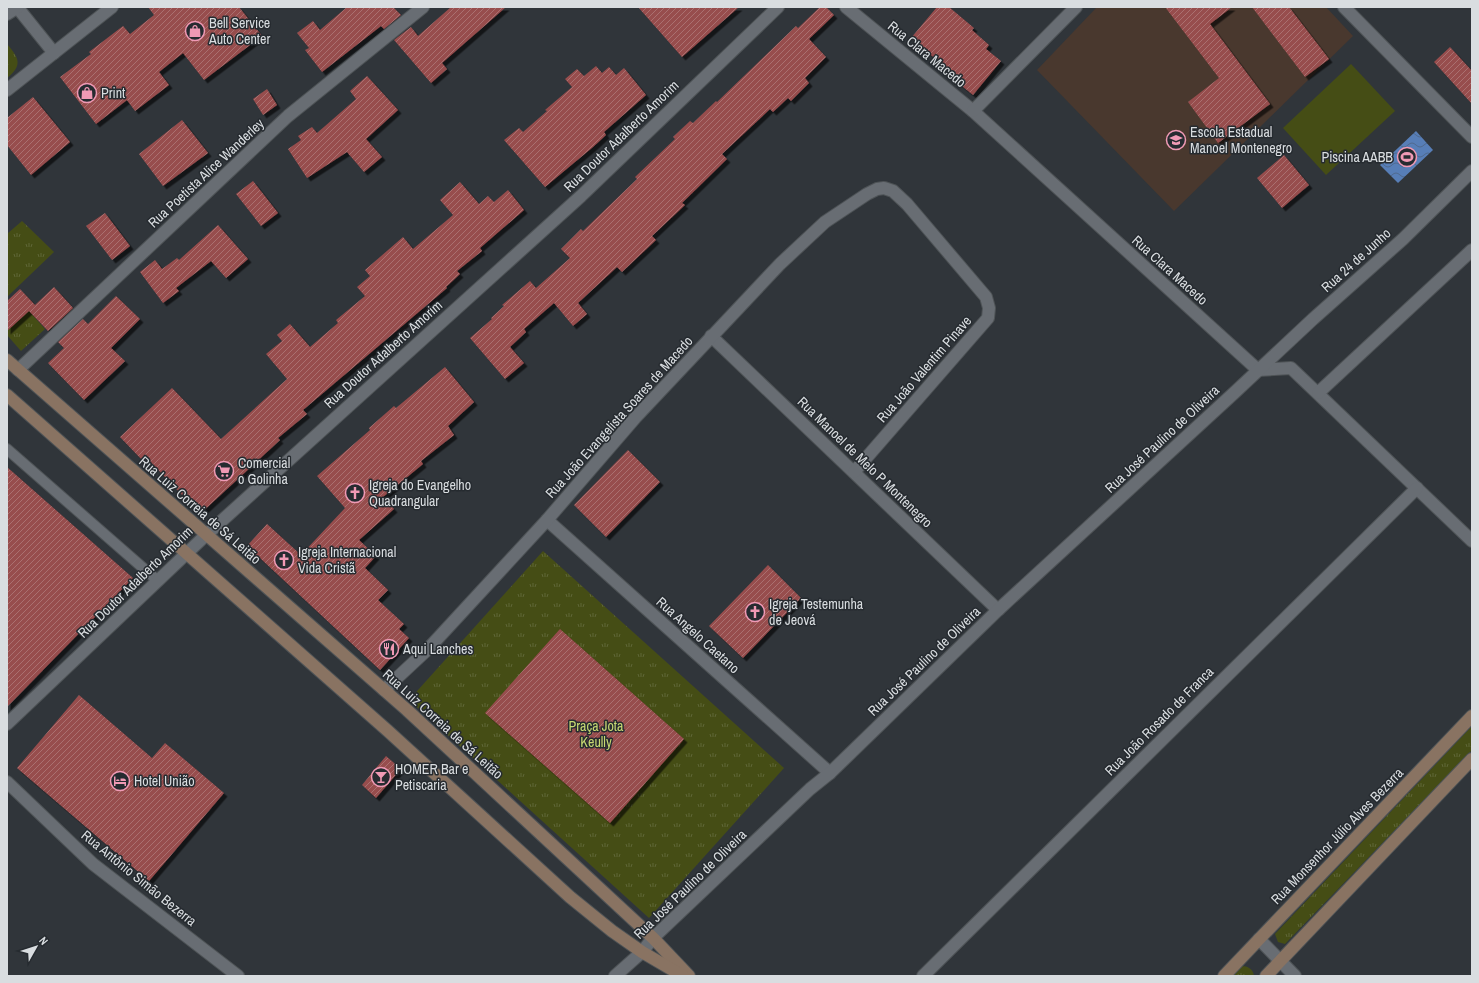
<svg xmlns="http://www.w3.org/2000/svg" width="1479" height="983" font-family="'Archivo Narrow',sans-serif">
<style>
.education{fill:#49382e}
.grass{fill:url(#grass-tufts)}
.garden{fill:#454d15}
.water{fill:url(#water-waves)}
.building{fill:url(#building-hatch);filter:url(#shadow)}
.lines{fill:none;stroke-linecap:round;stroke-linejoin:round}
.lane-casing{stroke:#4e5356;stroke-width:12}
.street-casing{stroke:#4e5356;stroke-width:14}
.secondary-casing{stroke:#4e5356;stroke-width:14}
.lane{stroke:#686d73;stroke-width:10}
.street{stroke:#686d73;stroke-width:12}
.secondary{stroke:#897362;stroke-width:12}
.labels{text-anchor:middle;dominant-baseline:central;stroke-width:3;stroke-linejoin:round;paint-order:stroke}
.poi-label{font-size:14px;fill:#d9dde0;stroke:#262b30;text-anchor:start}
.street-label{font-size:14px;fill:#d9dde0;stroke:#262b30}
.park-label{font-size:14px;fill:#c8d973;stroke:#262b30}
</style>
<defs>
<pattern id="grass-tufts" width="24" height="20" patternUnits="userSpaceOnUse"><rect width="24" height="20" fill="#454d15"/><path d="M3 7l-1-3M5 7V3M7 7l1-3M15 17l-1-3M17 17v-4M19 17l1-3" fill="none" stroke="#5f6637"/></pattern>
<pattern id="water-waves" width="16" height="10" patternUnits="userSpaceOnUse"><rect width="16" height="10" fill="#577eb7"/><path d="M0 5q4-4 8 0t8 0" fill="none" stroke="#4f698e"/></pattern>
<pattern id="building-hatch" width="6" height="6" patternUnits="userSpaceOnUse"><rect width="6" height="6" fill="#974d4d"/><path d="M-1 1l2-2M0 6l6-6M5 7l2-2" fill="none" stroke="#aa6f6f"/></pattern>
<filter id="shadow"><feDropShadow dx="3.5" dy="3.5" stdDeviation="0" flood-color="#0009"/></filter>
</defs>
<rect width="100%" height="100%" fill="#30353a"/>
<polygon class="education" points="1097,7 1326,7 1353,36 1174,211 1037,70"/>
<g class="grass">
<path d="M7 44C19 58 23 65 7 78Z"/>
<polygon points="22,221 54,252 7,297 7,234"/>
<polygon points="29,311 45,329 21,351 7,335 7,331"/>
<polygon points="543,551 784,768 649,918 409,700"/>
<polygon points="1472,726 1472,750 1285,944 1278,942 1275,934"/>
<path d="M1241 966C1248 966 1253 969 1254 976H1232Z"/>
</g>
<polygon class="garden" points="1351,64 1395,111 1326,175 1283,128"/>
<polygon class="water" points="1416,131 1433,150 1398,183 1380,165"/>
<g class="building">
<polygon points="148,7 239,7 262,36 204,80 183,53 159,72 169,85 135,111 127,100 96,124 60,77 91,54 89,52 123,26 130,34 154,15"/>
<polygon points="347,7 393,7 401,15 384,29 381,26 322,72 305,50 309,48 297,33 313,21 320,30"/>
<polygon points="451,7 506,7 442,63 447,69 431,83 394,40 411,27 418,36"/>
<polygon points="638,7 739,7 682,57"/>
<polygon points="820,7 826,7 834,15 809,39 826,57 805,78 809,83 791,101 788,98 773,112 770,109 722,154 727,159 682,203 685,205 652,236 656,240 622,272 617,267 578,303 587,314 573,326 554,303 524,329 526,332 510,347 524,363 505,379 470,338 492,319 491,318 504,306 502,305 530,281 536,288 570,258 561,249 581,229 583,231 637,179 635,177 675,139 673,137 690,121 693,123 716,101 717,102 796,26 798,28"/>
<polygon points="937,7 949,7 974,28 972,30 989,45 986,49 1001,61 973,95 957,82 960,80 911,38"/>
<polygon points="1165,7 1232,7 1210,24 1270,104 1218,143 1188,102 1219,78"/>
<polygon points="1252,7 1289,7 1329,59 1305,77"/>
<polygon points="1450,47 1472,71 1472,104 1434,62"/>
<polygon points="596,66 602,73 609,67 616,75 624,68 646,95 604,132 606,135 593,147 545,187 504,140 519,128 523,132 547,111 545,110 572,87 565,79 577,69 584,76"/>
<polygon points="367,76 398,110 366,139 382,157 364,172 347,152 307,178 288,149 301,140 298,136 312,127 317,133 356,99 350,91"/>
<polygon points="267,89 277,105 263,115 253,99"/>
<polygon points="33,97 70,142 31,175 7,145 7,118"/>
<polygon points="182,120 208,153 163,186 139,154"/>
<polygon points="1284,155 1309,185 1282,208 1257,178"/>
<polygon points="253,181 278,213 261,226 236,194"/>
<polygon points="460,182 479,204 488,196 494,202 508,190 524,210 480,248 482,251 457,271 460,274 446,287 447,288 303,410 307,414 278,438 280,440 200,514 147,458 144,462 120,437 172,388 221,439 287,379 266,354 282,341 277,335 290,324 310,347 338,323 336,320 365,296 357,287 370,276 365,270 403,237 413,249 453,215 440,200"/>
<polygon points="105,213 130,246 112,260 86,226"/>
<polygon points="218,225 248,259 226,278 211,261 176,288 179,291 163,303 140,272 155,260 162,269 177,258 179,260"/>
<polygon points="54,287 73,308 48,331 29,311 7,331 7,301 20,289 35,305"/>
<polygon points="116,296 140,319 111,348 125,361 84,400 48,363 64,348 58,342 83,319 88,324"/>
<polygon points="445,367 474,402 448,426 454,435 421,461 423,464 383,497 394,509 359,540 376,556 365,568 388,590 378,600 404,624 399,629 409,638 380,670 247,546 267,524 301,555 345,508 317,476 370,430 369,428 394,406 396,408"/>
<polygon points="628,450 660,482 606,537 574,505"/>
<polygon points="7,467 133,578 7,707"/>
<polygon points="768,565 801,598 743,658 709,626"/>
<polygon points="560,629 684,739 610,823 485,713"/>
<polygon points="79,695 152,758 165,743 224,793 149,881 17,768"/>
<polygon points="386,756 401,769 376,798 362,785"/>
</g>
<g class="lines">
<g class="lane-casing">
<polyline id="lane" points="7,449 158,581"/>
</g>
<g class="street-casing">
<g id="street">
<polyline points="17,7 54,53"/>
<polyline points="846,7 973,111 1258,370 1291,368 1472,541"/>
<polyline points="1344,7 1472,137"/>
<polyline points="7,14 18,7"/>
<polyline points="7,90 112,7"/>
<polyline points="973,111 1076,7"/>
<polyline points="711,336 998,610"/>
<polyline points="18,370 288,116 423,7"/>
<polyline points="1318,393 1472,250"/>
<polyline points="547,520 830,773"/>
<polyline points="384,690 428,649 547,520 635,418 780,264 825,222 867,194 877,189 884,188 893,191 907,204 986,297 989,308 988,318 854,472"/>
<polyline points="7,724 206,535 581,196 778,7"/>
<polyline points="7,782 93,864 238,976"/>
<polyline points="1259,939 1295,976"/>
<polyline points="615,976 642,952 653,938 810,789 830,773 998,610 1234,393 1313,319 1403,239 1472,171"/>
<polyline points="923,976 1417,488"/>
</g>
</g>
<g class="secondary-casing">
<g id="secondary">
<polyline points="7,360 407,710 653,938 689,976"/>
<polyline points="7,395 388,731 570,897 612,931 642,952 683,976"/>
<polyline points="1224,976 1472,716"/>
<polyline points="1266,976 1472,759"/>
</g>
</g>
<use href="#lane" class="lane"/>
<use href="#street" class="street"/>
<use href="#secondary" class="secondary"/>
</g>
<defs>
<g id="shop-ring" transform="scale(1)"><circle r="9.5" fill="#262b30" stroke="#f09ab5" stroke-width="1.5"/><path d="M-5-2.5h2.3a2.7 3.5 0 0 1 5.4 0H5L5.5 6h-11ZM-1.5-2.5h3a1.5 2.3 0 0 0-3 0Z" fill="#f09ab5"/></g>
<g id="school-ring" transform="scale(1)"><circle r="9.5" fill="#262b30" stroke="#f09ab5" stroke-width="1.5"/><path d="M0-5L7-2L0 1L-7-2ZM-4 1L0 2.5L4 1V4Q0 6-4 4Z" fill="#f09ab5"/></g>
<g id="stadium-ring" transform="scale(1)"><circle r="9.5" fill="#262b30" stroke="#f09ab5" stroke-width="1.5"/><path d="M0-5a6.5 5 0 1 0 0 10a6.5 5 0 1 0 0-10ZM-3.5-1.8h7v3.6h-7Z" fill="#f09ab5"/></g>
<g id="supermarket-ring" transform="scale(1)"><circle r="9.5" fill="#262b30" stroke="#f09ab5" stroke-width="1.5"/><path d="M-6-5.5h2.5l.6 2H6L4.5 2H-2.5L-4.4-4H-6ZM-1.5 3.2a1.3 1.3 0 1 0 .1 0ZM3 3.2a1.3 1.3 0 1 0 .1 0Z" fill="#f09ab5"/></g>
<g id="church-ring" transform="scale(1)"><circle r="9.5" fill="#262b30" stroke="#f09ab5" stroke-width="1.5"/><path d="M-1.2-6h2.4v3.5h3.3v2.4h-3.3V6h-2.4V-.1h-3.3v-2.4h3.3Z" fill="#f09ab5"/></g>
<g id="restaurant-ring" transform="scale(1)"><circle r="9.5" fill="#262b30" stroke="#f09ab5" stroke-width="1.5"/><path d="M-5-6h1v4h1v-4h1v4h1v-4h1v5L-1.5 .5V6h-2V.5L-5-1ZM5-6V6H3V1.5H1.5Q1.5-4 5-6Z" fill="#f09ab5"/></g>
<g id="bar-ring" transform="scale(1)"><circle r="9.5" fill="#262b30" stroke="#f09ab5" stroke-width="1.5"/><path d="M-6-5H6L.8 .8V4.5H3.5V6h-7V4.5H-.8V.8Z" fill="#f09ab5"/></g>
<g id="hotel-ring" transform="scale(1)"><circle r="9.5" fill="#262b30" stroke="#f09ab5" stroke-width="1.5"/><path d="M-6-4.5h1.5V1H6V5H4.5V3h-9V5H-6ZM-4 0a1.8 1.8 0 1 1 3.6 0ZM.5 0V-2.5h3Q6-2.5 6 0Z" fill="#f09ab5"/></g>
</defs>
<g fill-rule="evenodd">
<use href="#shop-ring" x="195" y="31"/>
<use href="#shop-ring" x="87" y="93"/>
<use href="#school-ring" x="1176" y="140"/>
<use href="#stadium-ring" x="1407" y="157"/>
<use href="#supermarket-ring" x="224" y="471"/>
<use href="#church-ring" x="355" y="493"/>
<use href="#church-ring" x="284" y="560"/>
<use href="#church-ring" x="755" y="612"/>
<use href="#restaurant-ring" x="389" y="649"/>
<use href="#bar-ring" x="381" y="777"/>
<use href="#hotel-ring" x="120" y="781"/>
</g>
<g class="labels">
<g class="poi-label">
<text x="209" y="23">Bell Service<tspan x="209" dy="16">Auto Center</tspan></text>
<text x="101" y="93">Print</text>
<text x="1190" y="132">Escola Estadual<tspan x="1190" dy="16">Manoel Montenegro</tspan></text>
<text x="1393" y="157" text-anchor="end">Piscina AABB</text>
<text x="238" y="463">Comercial<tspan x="238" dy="16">o Golinha</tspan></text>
<text x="369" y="485">Igreja do Evangelho<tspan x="369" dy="16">Quadrangular</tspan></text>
<text x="298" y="552">Igreja Internacional<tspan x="298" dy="16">Vida Cristã</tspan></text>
<text x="769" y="604">Igreja Testemunha<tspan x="769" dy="16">de Jeová</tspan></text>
<text x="403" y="649">Aqui Lanches</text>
<text x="395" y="769">HOMER Bar e<tspan x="395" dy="16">Petiscaria</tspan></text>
<text x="134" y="781">Hotel União</text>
</g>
<g class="street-label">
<text transform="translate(927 54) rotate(39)">Rua Clara Macedo</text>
<text transform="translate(621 136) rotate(-44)">Rua Doutor Adalberto Amorim</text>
<text transform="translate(206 173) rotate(-43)">Rua Poetista Alice Wanderley</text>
<text transform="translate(1356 260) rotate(-42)">Rua 24 de Junho</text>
<text transform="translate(1170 270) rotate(42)">Rua Clara Macedo</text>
<text transform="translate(383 354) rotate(-42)">Rua Doutor Adalberto Amorim</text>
<text transform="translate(924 369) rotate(-49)">Rua João Valentim Pinave</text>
<text transform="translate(619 417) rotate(-48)">Rua João Evangelista Soares de Macedo</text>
<text transform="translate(1162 439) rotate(-43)">Rua José Paulino de Oliveira</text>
<text transform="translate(865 462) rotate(44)">Rua Manoel de Melo P Montenegro</text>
<text transform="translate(200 510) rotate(41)">Rua Luiz Correia de Sá Leitão</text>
<text transform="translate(135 582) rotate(-44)">Rua Doutor Adalberto Amorim</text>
<text transform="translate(698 635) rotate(42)">Rua Angelo Caetano</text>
<text transform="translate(924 661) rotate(-44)">Rua José Paulino de Oliveira</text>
<text transform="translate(1159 721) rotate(-45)">Rua João Rosado de Franca</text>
<text transform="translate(443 724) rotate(42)">Rua Luiz Correia de Sá Leitão</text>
<text transform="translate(1337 836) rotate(-46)">Rua Monsenhor Júlio Alves Bezerra</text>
<text transform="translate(139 878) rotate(39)">Rua Antônio Simão Bezerra</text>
<text transform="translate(690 884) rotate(-44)">Rua José Paulino de Oliveira</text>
</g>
<g class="park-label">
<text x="596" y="726">Praça Jota<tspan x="596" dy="16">Keully</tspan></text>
</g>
</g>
<rect width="1479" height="983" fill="none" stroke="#d9dde0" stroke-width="16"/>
<g transform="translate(36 947) rotate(51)" stroke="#262b30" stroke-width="3" paint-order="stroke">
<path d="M0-3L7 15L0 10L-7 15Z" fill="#d9dde0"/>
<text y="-6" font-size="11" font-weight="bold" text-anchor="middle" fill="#d9dde0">N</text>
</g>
</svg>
